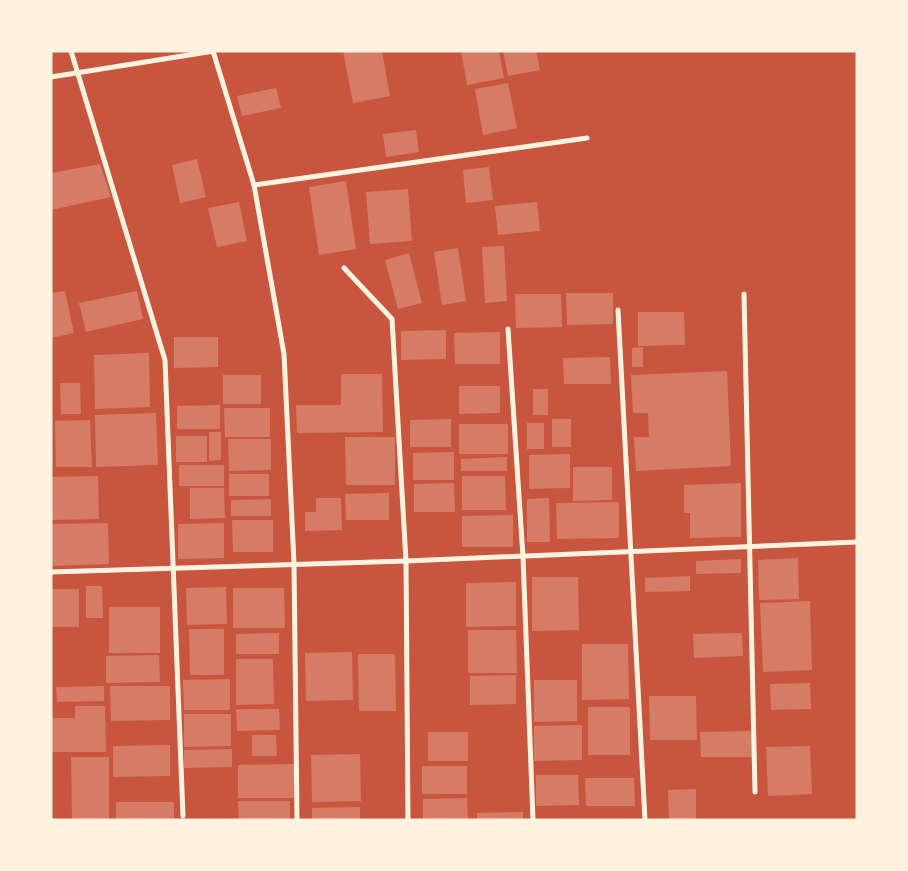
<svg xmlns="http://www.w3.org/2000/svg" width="908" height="871" font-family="Jost,sans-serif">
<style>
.building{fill:#d67c66}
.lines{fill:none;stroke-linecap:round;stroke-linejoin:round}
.minor{stroke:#fff3e0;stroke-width:5}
</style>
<rect width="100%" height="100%" fill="#c8553d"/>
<g class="building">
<polygon points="343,51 382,51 390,96 353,103"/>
<polygon points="461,51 499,51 504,78 467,85"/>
<polygon points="503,51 536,51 540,70 508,76"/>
<polygon points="508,83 517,128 483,135 475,89"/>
<polygon points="276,88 281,108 242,116 237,96"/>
<polygon points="416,130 419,152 386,157 383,134"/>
<polygon points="197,159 206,197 180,203 172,165"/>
<polygon points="100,164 111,197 51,210 51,173"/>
<polygon points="489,167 493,200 466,203 463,170"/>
<polygon points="346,181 356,249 319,255 309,187"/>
<polygon points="408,189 412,241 370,244 366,192"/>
<polygon points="239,202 247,241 217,247 208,208"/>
<polygon points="537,202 540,231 498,235 495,206"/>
<polygon points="504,246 507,301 485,303 482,247"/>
<polygon points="458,248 466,301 442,305 434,252"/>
<polygon points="409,253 422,303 398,309 385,260"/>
<polygon points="65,291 74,333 51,338 51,293"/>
<polygon points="137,291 143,319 86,332 79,303"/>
<polygon points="566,293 613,293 613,324 567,325"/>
<polygon points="515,294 561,294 562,327 516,328"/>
<polygon points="638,312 684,312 685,345 638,346"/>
<polygon points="446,330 446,359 401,360 401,331"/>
<polygon points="500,332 500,364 455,364 454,333"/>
<polygon points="174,337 218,337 218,367 174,368"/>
<polygon points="643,347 643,367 632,367 632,348"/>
<polygon points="149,353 150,407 95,409 94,355"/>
<polygon points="610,357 611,384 564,384 563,358"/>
<polygon points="727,371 731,466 636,471 634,437 649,437 648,413 633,413 631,375"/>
<polygon points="341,374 382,374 383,432 297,433 296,405 341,405"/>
<rect x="223" y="375" width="38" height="29"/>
<polygon points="60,383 80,383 81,414 61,414"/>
<polygon points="459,386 500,386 500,413 459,414"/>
<rect x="533" y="389" width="15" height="26"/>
<polygon points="220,405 220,429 177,429 177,406"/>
<polygon points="224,408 270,408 270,437 225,437"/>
<polygon points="156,413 158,465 96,467 95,415"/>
<polygon points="451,419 451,447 410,447 410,420"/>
<rect x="552" y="419" width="19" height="28"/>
<polygon points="90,420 92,467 56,467 55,421"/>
<rect x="527" y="423" width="17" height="26"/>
<rect x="459" y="424" width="49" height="30"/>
<polygon points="209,432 221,432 221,460 209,461"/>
<rect x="176" y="436" width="31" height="26"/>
<polygon points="345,437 395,437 395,485 346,485"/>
<polygon points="228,439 271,439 271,470 229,471"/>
<polygon points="454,452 454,480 413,480 413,453"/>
<polygon points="570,454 570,488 529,489 529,455"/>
<polygon points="507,457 507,471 461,471 461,459"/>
<rect x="179" y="465" width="45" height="21"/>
<polygon points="573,467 612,467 612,500 573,501"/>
<rect x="229" y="474" width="40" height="22"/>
<polygon points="98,476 99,519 51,520 51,477"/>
<polygon points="462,476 505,476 506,510 462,510"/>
<polygon points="454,483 455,512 414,512 414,484"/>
<polygon points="741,483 741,537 690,538 690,513 684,513 684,485"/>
<polygon points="190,488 224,488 225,518 190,519"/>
<polygon points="389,493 389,520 346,520 345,494"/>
<polygon points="316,498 341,498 342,530 305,531 305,512 316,512"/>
<polygon points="549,498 550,542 527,542 527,499"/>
<polygon points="271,499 271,516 231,516 231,500"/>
<polygon points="619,502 619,538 557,539 556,503"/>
<polygon points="513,515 513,547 462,547 462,516"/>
<polygon points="232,520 273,520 273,552 233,552"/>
<polygon points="108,523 109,564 51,566 51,524"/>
<polygon points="224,523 224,558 178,559 178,524"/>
<polygon points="798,558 799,599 759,600 758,560"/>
<polygon points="741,559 741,573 696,574 696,561"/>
<polygon points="690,576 690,591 645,592 645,578"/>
<polygon points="532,577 578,577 579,630 532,631"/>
<polygon points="516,582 516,626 466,627 466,583"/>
<polygon points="86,586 102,586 103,618 86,618"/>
<polygon points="226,587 227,624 187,625 186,588"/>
<polygon points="233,588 284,588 285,628 233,628"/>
<rect x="51" y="589" width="28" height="38"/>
<polygon points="810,601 812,670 763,672 760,603"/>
<rect x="109" y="607" width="51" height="46"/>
<polygon points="189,629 224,629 224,675 190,675"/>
<polygon points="468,630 516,630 517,673 468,673"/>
<polygon points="279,633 279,654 236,654 236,634"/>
<polygon points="742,633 743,656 694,658 693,634"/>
<polygon points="582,644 628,644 629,699 582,700"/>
<polygon points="352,652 353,700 306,701 305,653"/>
<polygon points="358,654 395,654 396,711 359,711"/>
<polygon points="159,655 160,682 106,683 106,656"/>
<polygon points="236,659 273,659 274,704 236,705"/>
<polygon points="516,675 516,704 470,705 470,676"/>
<polygon points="230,679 230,710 184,710 183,680"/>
<polygon points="534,680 577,680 577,721 534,722"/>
<polygon points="810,683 811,709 771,710 770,684"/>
<polygon points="104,686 104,701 57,702 56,687"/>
<polygon points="110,686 170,686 170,720 111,721"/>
<polygon points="649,696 696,696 697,740 650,740"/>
<polygon points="75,706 105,706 106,752 51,752 51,718 75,718"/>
<rect x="588" y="707" width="42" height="48"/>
<polygon points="236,709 279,709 280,730 237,731"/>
<polygon points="184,714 231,714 231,746 184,747"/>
<polygon points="582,725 582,760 534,761 534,726"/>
<polygon points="751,731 752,757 701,757 700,732"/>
<rect x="428" y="732" width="40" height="29"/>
<polygon points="252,735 276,735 277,756 252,756"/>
<polygon points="170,745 170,776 113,777 113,746"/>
<polygon points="810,746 812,794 768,796 766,747"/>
<polygon points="232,749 232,767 184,768 184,750"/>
<polygon points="360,754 361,801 312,802 311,755"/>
<polygon points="71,757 109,757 109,820 72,820"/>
<polygon points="294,764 294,798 238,798 238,765"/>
<rect x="422" y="766" width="45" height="28"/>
<polygon points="536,775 578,775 579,805 536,806"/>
<polygon points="585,778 634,778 635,806 586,806"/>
<polygon points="696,789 696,820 669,820 668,790"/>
<polygon points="467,798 468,820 423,820 423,799"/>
<polygon points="238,801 290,801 290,820 239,820"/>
<rect x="116" y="802" width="58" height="18"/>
<polygon points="360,807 360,820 312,820 312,808"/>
<polygon points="523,812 523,820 477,820 477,813"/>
</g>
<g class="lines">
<g class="minor">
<polyline points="71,51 165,360 183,816"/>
<polyline points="213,51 254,185 284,354 294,563 297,820"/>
<polyline points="51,77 214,51"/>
<polyline points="254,185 587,138"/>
<polyline points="344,268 392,319 406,561 408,820"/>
<polyline points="744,294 755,792"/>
<polyline points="618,310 645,820"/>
<polyline points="508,329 523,557 533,820"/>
<polyline points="51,572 406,561 857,542"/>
</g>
</g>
<rect width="908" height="871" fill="none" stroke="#fff3e0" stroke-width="105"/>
</svg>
